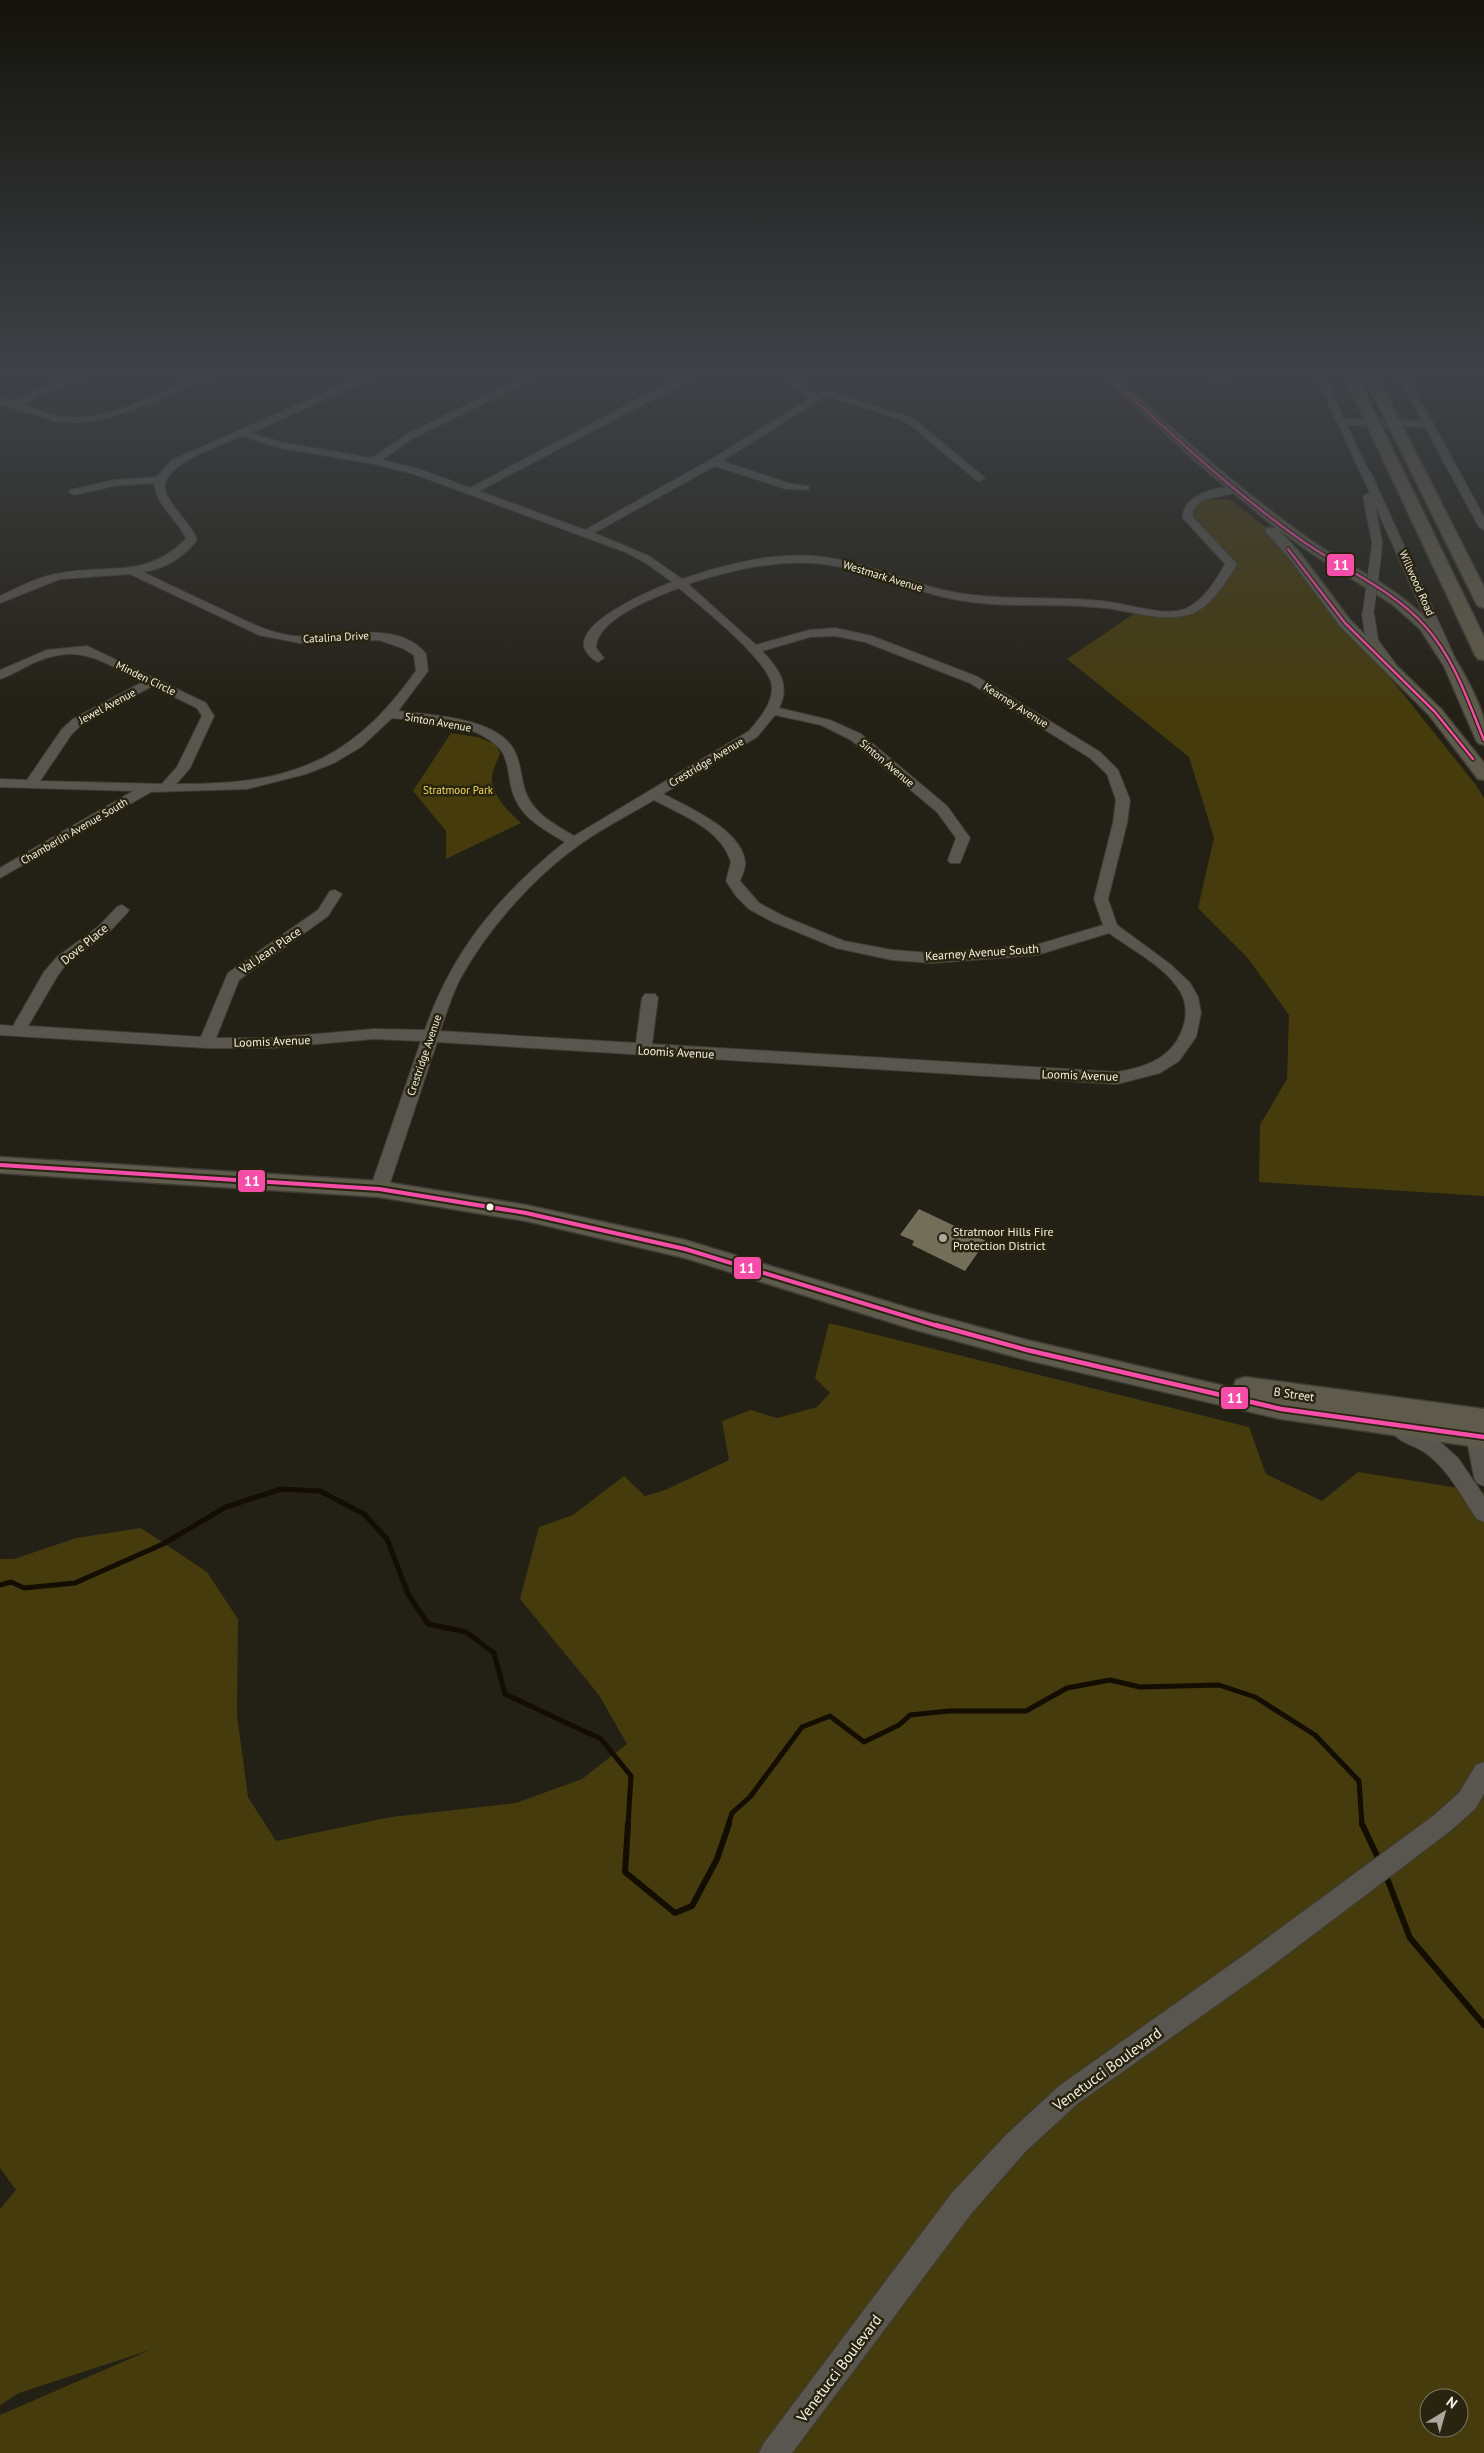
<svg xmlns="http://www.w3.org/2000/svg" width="1484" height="2453" font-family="'PT Sans',sans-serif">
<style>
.green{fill:#453b0c;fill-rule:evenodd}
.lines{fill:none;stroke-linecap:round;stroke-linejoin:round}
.stream-far1{stroke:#140d02;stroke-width:5}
.stream{stroke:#140d02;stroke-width:6}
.building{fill:#736e57}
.minor-tunnel{stroke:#423f35;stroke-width:11;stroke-dasharray:11 5;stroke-linecap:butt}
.minor-casing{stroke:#3e3c34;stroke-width:2}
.major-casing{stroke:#3e3c34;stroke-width:3}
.highway-casing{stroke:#3e3c34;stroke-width:3}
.minor{fill:#59564f;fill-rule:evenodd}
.major{fill:#5e5b4c;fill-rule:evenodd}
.highway{fill:#615d4b;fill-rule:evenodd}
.minor-bridge-casing{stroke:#3e3c34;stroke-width:12;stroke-linecap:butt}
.minor-bridge{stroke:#59564f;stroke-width:11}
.bus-1-far2-casing{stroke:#292410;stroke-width:5}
.bus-1-far1-casing{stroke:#292410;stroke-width:8}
.bus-1-casing{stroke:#292410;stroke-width:8}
.bus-1-far2{stroke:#f54da8;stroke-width:2.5}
.bus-1-far1{stroke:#f54da8;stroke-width:4}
.bus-1{stroke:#f54da8;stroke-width:4.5}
.bus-dot{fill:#f4f1e5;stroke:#292410;stroke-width:2}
.poi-dot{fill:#aba89d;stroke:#292410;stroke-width:2}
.labels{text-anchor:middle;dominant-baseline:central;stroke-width:5;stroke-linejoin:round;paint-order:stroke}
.far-street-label{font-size:11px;fill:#f4f1e5;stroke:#292410}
.far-park-label{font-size:11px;fill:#f5d95d;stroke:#292410}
.street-label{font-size:12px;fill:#f4f1e5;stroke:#292410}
.poi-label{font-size:12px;fill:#f4f1e5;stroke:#292410;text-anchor:start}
.near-street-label{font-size:15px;fill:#f4f1e5;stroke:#292410}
.line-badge{stroke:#292410;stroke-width:2}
.badge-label{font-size:14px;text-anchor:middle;font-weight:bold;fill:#fff}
</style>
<rect width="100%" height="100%" fill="#232016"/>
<g class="green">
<polygon points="1202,370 1233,370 1226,381 1198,376"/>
<polygon points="1229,499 1276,535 1476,785 1484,798 1484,1196 1259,1182 1260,1125 1287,1079 1289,1015 1247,957 1198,908 1214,838 1189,757 1067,659 1141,609 1173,614 1196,607 1227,572 1227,558 1188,518 1194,500"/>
<path d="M451 733 478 737 496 745 500 753C498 760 493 768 492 776 490 794 509 812 521 823L446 859V831L413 791Z"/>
<path d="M829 1323 1249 1427 1266 1474 1322 1501 1358 1472 1484 1492V2453H0V2415L150 2350 19 2393 0 2405V2209L16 2190 0 2168V1559H14L76 1538 141 1528 207 1572 238 1619 237 1715 248 1797 276 1841 391 1817 516 1803 582 1779 627 1744 599 1695 520 1599 539 1527 573 1515 624 1476 645 1496 665 1490 729 1460 722 1421 751 1410 777 1418 817 1407 830 1393 815 1378ZM1429 2398H1459V2428H1429Z"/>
</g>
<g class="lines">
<g class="stream-far1">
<polyline points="0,1585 11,1582 24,1588 75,1583 163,1544 226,1507 281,1489 320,1491 364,1514 387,1539 408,1594 428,1624 466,1632 494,1653 505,1694 601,1739 631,1776 628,1825"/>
<polyline points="728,1825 732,1813 750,1797 802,1727 830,1716 864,1742 899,1725 910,1715 949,1711 1026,1711 1067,1688 1110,1680 1140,1687 1219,1685 1255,1697 1315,1735 1359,1781 1362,1825"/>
</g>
<g class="stream">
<polyline points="628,1824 625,1872 675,1913 692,1906 717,1859 729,1824"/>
<polyline points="1362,1824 1380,1862"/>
<polyline points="1385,1873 1410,1938 1484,2025"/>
</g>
</g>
<polygon class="building" points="919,1209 986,1241 965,1271 912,1245 914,1241 900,1235"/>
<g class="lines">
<polyline class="minor-tunnel" points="1362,422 1403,423"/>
<g class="minor-casing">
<g id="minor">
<path d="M83 370H96L22 404C34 408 46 414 59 416 98 423 139 402 174 387 191 380 206 370 224 370L147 405 107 418 85 422H57L0 404V398L13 401Z"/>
<path d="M376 370H389L251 433 281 442 372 458 407 434 520 379 531 370H541L526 383 413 438 382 460 422 470 470 488 685 374 695 370H709L479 491 585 530 710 460 810 398 774 370H784L816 394 825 390 907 416 919 423 985 478 980 481 976 480 913 427 901 420 826 396 722 461 791 484 809 486V490L786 489 715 466 594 533 649 556 682 579C726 564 775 551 823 557 870 563 912 585 958 593 1006 601 1055 596 1102 601 1125 603 1163 617 1185 609 1202 602 1217 580 1225 564L1183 518C1181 495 1221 484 1240 488V492L1207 499 1200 502 1193 510V517L1237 564C1227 581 1211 607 1191 614 1163 623 1133 611 1105 608 1056 602 1006 609 958 600 912 592 869 569 822 564 777 559 731 570 688 584L756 645 809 630 835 628 872 636 978 677 1100 752 1118 770 1130 800 1127 823 1108 899 1117 925 1170 964 1190 983 1198 997 1201 1013 1196 1037 1179 1061 1160 1073 1117 1084 437 1042 388 1189 385 1194 379 1195 373 1194 370 1189 421 1041 374 1039 271 1048H206L0 1035V1025L13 1026 44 972 57 957 99 926 117 907 122 905 129 910 127 913 109 932 67 963 58 975 28 1026 201 1037 228 973 318 910 330 891 335 890 342 894 328 916 239 980 216 1038H271L374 1029 425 1030C452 951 500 894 565 842 543 829 519 817 512 790 508 777 509 757 498 747 472 721 426 722 392 718L361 747 334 763 306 774 247 789 151 792 0 878V868L133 791 0 787V779L27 780 62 729 73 719 143 682C104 663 82 643 38 661 25 666 13 675 0 679V670L47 650 87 646 206 703 214 716 190 768 176 784C282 785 346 766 410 679L416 671 414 655 402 648 379 640 299 643 259 635 130 574 60 579 0 603V596C20 587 39 576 61 573 110 564 146 579 186 539 178 519 156 506 154 483L114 486 74 495 69 492 70 490 114 480 157 477 172 460ZM242 436 280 448 374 464 414 474 625 552 646 563 672 582C654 589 574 622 585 649 587 654 593 660 598 662L604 658 596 648C596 619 655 597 679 588 699 605 773 663 772 688 772 705 759 719 749 731L574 836C551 822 529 812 523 783 520 769 519 755 510 744 488 717 430 715 398 711L428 671 426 654C396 617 333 640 294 636 268 633 246 621 223 610 196 597 169 585 143 572 165 569 184 557 197 540 190 522 175 512 167 495 152 466 223 445 242 436ZM835 636 865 642 970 683 1090 758 1107 774 1116 800 1113 823 1094 899 1103 925 1036 945 932 953 892 950 844 941 783 916 759 903 740 881C742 875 746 868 745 862 742 830 688 807 663 794L757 737 775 715 821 725 851 740 937 812 956 838 948 860 950 863H960L970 838 947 806 861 734 830 720 779 708C791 684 778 668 762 651L810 637ZM152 686 197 708 202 716 177 767 162 784 40 781 71 735 81 725ZM654 800C682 815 721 829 731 862L726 881 736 896 749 909 773 922 836 948 892 960 932 963 1037 955 1109 933C1132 950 1165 966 1180 991 1186 1001 1187 1014 1184 1024 1175 1057 1148 1067 1117 1072L652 1044 658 998 655 994H645L642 998 636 1043 440 1031C446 1015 451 997 459 981 487 930 531 879 579 845 602 828 629 815 654 800Z"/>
<polygon points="1313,370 1322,370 1344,419 1362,419 1367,422 1362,425 1347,425 1366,466 1371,473 1455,658 1453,661 1449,662 1443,658 1375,505 1382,542 1381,554 1376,557 1371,554 1372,542 1363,496 1370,493"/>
<polygon points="1395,370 1404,370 1484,517 1484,530 1479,527 1425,427 1403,426 1398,423 1403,420 1422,421"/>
<polygon points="1368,611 1374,614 1378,640 1395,663 1393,666 1385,666 1366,640 1362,614"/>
<path d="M1402 1423 1438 1440 1458 1458 1484 1496V1522L1477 1519C1461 1496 1448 1468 1424 1452 1414 1445 1397 1442 1392 1431L1395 1425Z"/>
<polygon points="1476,1428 1484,1432 1484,1486 1477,1483 1474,1477 1466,1436 1469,1430"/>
<polygon points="1484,1762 1484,1794 1475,1809 1449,1832 1265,1971 1077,2104 1025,2152 971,2214 792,2453 759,2453 764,2443 951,2194 1007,2134 1059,2086 1247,1953 1433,1816 1459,1793 1476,1765"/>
</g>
</g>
<g class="major-casing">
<g id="major">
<path d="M1096 370H1109C1172 429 1236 487 1306 537 1346 566 1396 585 1430 623 1446 640 1481 699 1484 722 1484 729 1484 738 1484 745L1478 743 1476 740 1444 666 1420 629 1392 604 1311 553 1278 529 1300 553 1350 620 1441 709 1484 763V780L1478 779 1429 715 1340 626 1290 559 1265 531 1267 528H1276L1195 461Z"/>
<polygon points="0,1157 379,1181 526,1205 685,1240 912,1309 1027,1340 1233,1388 1236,1380 1245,1377 1484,1409 1484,1448 1281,1419 1027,1360 912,1329 685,1258 526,1221 379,1197 0,1173"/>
</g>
</g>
<g class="highway-casing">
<g id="highway">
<polygon points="1341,370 1354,370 1484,637 1484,660 1478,659 1475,655"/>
<polygon points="1361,370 1374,370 1484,587 1484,608 1478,606 1476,603"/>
</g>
</g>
<use href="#minor" class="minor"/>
<use href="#major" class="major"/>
<use href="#highway" class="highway"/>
<g class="minor-bridge-casing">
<polyline id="minor-bridge" points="1368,614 1376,554"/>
</g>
<use href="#minor-bridge" class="minor-bridge"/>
<g class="bus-1-far2-casing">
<g id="bus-1-far2">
<path d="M1102 370C1166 429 1230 490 1301 540 1342 569 1391 588 1425 626 1454 658 1468 701 1484 740"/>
<polyline points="1288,549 1345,623 1435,712 1473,759"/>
</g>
</g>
<g class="bus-1-far1-casing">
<polyline id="bus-1-far1" points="0,1165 379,1189 526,1213 685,1249 941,1327"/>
</g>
<g class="bus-1-casing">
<polyline id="bus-1" points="936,1325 1027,1350 1281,1409 1484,1437"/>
</g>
<use href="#bus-1-far2" class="bus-1-far2"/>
<use href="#bus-1-far1" class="bus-1-far1"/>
<use href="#bus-1" class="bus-1"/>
</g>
<linearGradient id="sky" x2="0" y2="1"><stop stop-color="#13120c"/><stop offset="0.52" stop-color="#3f4247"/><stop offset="1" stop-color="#3f4247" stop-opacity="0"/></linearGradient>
<rect width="1484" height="714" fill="url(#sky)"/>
<circle class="bus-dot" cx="490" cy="1207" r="4.5"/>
<circle class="poi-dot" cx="943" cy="1238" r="5"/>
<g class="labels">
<g class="far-street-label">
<text transform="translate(883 576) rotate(17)">Westmark Avenue</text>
<text transform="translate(1417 583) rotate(66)">Willwood Road</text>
<text transform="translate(336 637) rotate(-3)">Catalina Drive</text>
<text transform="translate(146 678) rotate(26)">Minden Circle</text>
<text transform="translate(1016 705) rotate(32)">Kearney Avenue</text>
<text transform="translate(107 706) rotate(-28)">Jewel Avenue</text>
<text transform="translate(438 722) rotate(10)">Sinton Avenue</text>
<text transform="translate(706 762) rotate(-31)">Crestridge Avenue</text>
<text transform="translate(887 763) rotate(40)">Sinton Avenue</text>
<text transform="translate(74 831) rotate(-30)">Chamberlin Avenue South</text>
<text transform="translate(424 1055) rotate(-71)">Crestridge Avenue</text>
</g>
<g class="far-park-label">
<text x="458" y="790">Stratmoor Park</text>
</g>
<g class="street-label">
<text transform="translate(84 944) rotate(-39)">Dove Place</text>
<text transform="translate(270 950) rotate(-35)">Val Jean Place</text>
<text transform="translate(982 952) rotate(-4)">Kearney Avenue South</text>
<text transform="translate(272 1041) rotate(-2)">Loomis Avenue</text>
<text transform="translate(676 1052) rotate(3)">Loomis Avenue</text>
<text transform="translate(1080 1075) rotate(2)">Loomis Avenue</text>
<text transform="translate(1294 1394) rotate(8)">B Street</text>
</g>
<g class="poi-label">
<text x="953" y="1231">Stratmoor Hills Fire<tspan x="953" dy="14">Protection District</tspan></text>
</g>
<g class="near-street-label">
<text transform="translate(1107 2069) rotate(-36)">Venetucci Boulevard</text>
<text transform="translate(839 2368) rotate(-53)">Venetucci Boulevard</text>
</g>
</g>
<g class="line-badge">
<rect x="1326" y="553" width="29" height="24" rx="5" fill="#f54da8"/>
<rect x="237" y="1169" width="29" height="24" rx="5" fill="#f54da8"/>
<rect x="733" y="1256" width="29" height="24" rx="5" fill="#f54da8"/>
<rect x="1220" y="1386" width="29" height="24" rx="5" fill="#f54da8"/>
</g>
<g class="badge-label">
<text x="1341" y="570">11</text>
<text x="252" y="1186">11</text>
<text x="747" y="1273">11</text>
<text x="1235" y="1403">11</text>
</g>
<g transform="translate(1444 2413) rotate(37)"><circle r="24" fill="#292410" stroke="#7a7665"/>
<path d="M0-4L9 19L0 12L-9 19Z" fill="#aba89d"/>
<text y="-8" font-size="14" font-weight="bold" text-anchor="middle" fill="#f4f1e5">N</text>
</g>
</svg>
